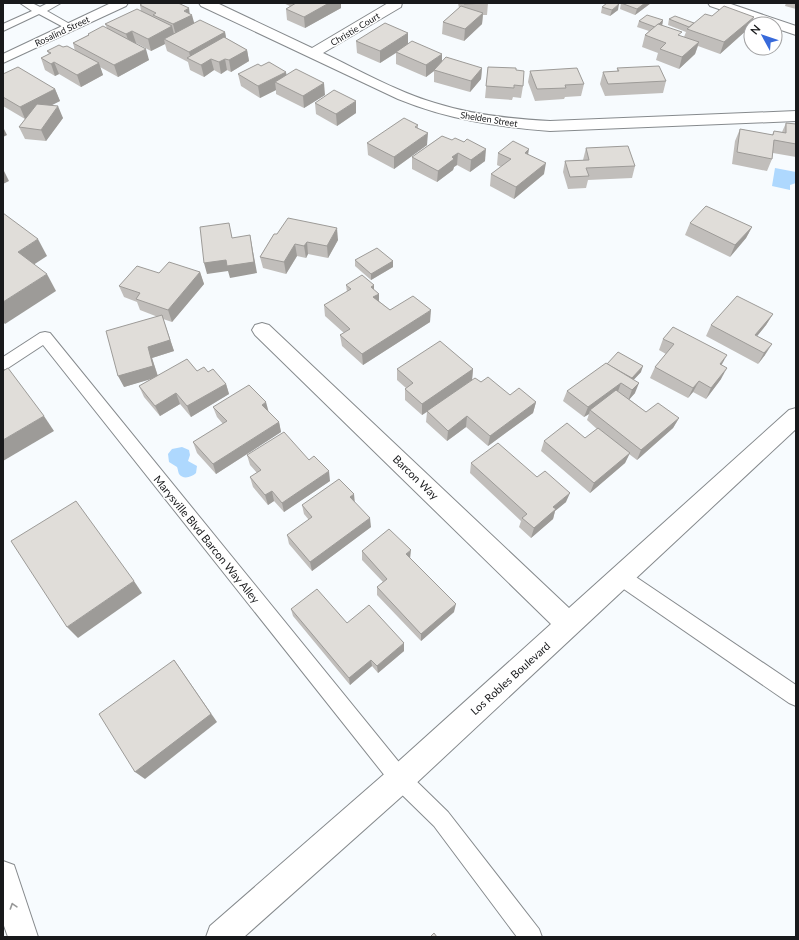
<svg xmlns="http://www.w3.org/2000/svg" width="799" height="940" font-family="Lato,sans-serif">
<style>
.water{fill:#aed8fe}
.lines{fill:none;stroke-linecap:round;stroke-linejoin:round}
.lane-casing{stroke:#868a8d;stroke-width:2}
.street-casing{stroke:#868a8d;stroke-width:2}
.secondary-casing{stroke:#868a8d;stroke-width:2}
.lane{fill:#fff;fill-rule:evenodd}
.street{fill:#fff;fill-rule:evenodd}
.secondary{fill:#fff;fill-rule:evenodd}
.wall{fill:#c1bebb}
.shaded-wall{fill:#9d9b98}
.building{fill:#e0ddd9;stroke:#9d9b98}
.oneway{stroke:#979898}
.labels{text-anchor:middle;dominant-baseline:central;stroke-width:3;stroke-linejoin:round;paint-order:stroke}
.far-street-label{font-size:9px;fill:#18191b;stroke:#fff}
.street-label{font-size:11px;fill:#18191b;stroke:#fff}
</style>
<rect width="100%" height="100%" fill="#f7fbfe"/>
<g class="water">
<polygon points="775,168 796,172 796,183 790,185 790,190 772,186"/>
<path d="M182 447 189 450 190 455 188 461 197 466 196 473C192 477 183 480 179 474 178 472 178 469 177 467L169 462 168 454 172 449Z"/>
</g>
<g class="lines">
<g class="lane-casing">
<g id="lane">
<polygon points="20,3 32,3 40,7 48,3 61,3 47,11 75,27 70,30 67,29 39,14 3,31 3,24 32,11"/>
<polygon points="45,332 50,333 407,772 448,812 539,929 542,937 517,937 434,826 393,786 43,345 8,368 3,370 3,357 40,333"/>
<polygon points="621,569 627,571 796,685 796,706 789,703 615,583 612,577 615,571"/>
</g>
</g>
<g class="street-casing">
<g id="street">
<polygon points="111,3 128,3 126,6 3,63 3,54"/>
<path d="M199 3H217L312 48 388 3H402L401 7 323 53C359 70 397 92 435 103 473 115 511 119 550 121L796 111V121L550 131C497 127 447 119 398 99L201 6Z"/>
<polygon points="708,3 728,3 796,26 796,35 775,28 775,24 763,24 710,6"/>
<polygon points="262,323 269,325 569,608 789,410 796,408 796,429 410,789 244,937 206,937 210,926 390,769 551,624 255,335 252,330 255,325"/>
</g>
</g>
<g class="secondary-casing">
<polygon id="secondary" points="3,861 14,865 38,937 8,937 3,923"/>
</g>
<use href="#lane" class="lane"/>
<use href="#street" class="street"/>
<use href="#secondary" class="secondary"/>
</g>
<g class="wall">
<polygon points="283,3 341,3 341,8 305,28 287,20 286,9 290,6"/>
<polygon points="458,3 488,3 487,15 483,15 482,24 464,41 442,34 443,22 459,8"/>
<polygon points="621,3 651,3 635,15 620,9"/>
<polygon points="786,3 796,3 796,9 785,6"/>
<polygon points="140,5 190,14 194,23 225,32 226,38 247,50 249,61 231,72 227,70 221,74 214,70 204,77 190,70 188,62 167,51 165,44 151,51 136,43 149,60 118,77 100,67 103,75 81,87 59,74 55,76 45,70 41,58 49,54 47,51 63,47 75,51 73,43 88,35 88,34 107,28 105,24 141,11"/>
<polygon points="602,7 618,10 610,16 601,13"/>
<polygon points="669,19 694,23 749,28 720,54 698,46 695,54 679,69 656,60 658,53 642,47 645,35 649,31 637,27 639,21 663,20 662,25 680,36 684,37 686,32 668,25"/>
<polygon points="408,33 408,44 442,62 482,68 481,79 470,92 434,82 434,71 426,77 396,64 396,53 380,63 357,53 356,41"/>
<polygon points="261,66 286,72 286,75 325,95 304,108 276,94 276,90 260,98 241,86 238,74"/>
<polygon points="488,67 516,70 523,86 521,98 513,97 512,100 485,98"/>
<polygon points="617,68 666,81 663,93 605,96 600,84 603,72 617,71"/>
<polygon points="530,71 584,84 581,96 565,97 564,99 535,101 528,82"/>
<polygon points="3,74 55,89 60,101 50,105 63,118 46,141 25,139 19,127 26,118 25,119 3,106"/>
<polygon points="315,103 356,113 337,126 316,114"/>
<polygon points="786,123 796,124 796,157 773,153 772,159 767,171 732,164 735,141 740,129 772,135 774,131 782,132"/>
<polygon points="418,125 418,129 427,145 394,169 368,155 367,143"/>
<polygon points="442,136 485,161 470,172 457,165 454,167 453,170 437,182 412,169 412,157"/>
<polygon points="586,148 635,166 632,178 588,180 586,188 568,189 563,172 565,161 583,160"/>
<polygon points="498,153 528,154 544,174 514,199 490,186 491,174 501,167 497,165"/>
<polygon points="690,223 752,227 746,238 730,257 685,235"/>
<polygon points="274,234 338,240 328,258 308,254 306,258 297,256 286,274 263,268 260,257"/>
<polygon points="355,260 393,261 393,267 371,280 355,266"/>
<polygon points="200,272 204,284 172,322 163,319 174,351 152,358 158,376 197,371 208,372 226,384 229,394 191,417 180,404 160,416 144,397 139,386 153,378 124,387 158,317 140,310 137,302 124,297 119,286 159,273"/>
<polygon points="346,285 374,285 374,290 379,294 379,301 390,310 430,322 363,365 342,346 340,335 344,333 325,316 324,305 347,292"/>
<polygon points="773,314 766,325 757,336 765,355 758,364 706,336 711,325"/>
<polygon points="663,339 722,365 721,379 706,399 693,392 688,398 650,378 655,367 666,354 659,350"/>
<polygon points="607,364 641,372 634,379 635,393 629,399 646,412 679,418 673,428 637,460 629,454 625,463 590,493 541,451 544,441 585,438 597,429 587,420 589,414 584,417 563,401 567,391"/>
<polygon points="397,369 473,369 472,380 481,382 510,395 536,402 533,413 488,446 466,427 447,441 426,422 427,412 422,415 405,400 405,389 406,388 397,380"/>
<polygon points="213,407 269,412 279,422 281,432 216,474 197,453 193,442 223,424 217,417"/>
<polygon points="247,455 309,460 330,481 284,512 274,501 268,505 253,487 250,477 257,473 250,465"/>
<polygon points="471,463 566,502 555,511 553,519 531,538 519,527 521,521 470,473"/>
<polygon points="354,501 371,527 312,571 289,544 287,535 309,520 304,514 302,505"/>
<polygon points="362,551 410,558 454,612 421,641 377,595 377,587 383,582 362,560"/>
<polygon points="291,609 347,623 404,651 378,673 372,666 350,685 293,616"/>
</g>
<g class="shaded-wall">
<polygon points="329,3 341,3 341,8 305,28 304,17"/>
<polygon points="645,3 651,3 635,15 637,9"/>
<polygon points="619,4 618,10 610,16 612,10"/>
<polygon points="189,8 190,16 192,15 195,26 176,36 173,24 184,11"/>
<polygon points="483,13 482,24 464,41 465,29"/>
<polygon points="754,17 749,28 720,54 724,42"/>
<polygon points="663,20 662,26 656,27"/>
<polygon points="172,26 175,38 164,39 165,44 151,51 148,39"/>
<polygon points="132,31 136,43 130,46 126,34"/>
<polygon points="225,32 227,44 191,60 189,52"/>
<polygon points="408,33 408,45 380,63 380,51"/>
<polygon points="699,42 695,54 679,69 682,57"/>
<polygon points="146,49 149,60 118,77 114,65"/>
<polygon points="247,50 249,61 231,72 229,60"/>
<polygon points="442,54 442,66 434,70 434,71 426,77 426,65"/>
<polygon points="211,59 214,70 204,77 201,65"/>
<polygon points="225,59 227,70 221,74 219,62"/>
<polygon points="54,62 59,74 55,76 51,64"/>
<polygon points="99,63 103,75 81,87 77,75"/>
<polygon points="482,68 481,79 470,92 471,81"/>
<polygon points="286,72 288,83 275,82 276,90 260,98 258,86"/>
<polygon points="324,83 325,95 304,108 303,96"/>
<polygon points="55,89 60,101 25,119 20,107"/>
<polygon points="356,101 356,113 337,126 336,114"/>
<polygon points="58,106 63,118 46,141 41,130"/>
<polygon points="3,127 7,135 3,137"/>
<polygon points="428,133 427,145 394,169 394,157"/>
<polygon points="486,149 485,161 470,172 471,160"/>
<polygon points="529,149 527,161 525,153"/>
<polygon points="458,153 457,165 454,167 453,170 437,182 438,171 452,157"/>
<polygon points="546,163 544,174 514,199 516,187"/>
<polygon points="3,169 9,181 3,184"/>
<polygon points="752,227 746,238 730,257 735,245"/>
<polygon points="337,228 338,240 328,258 327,246"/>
<polygon points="250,235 257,273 230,278 228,271 207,274 204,263"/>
<polygon points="38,239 47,256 27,269 18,252"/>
<polygon points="307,242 308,254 306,258 304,246"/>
<polygon points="295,244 297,256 286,274 284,262"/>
<polygon points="393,261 393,267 371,280 371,274"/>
<polygon points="200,272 204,284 172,322 168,310"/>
<polygon points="47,274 56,291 5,324 3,322 3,302"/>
<polygon points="374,285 374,296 379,294 379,305 374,308 371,287"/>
<polygon points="431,310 430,322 363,365 362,354"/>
<polygon points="773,314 766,325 749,346 755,335"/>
<polygon points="162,315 174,351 152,358 158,377 124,387 118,376 148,347"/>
<polygon points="772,344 765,355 758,364 764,353"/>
<polygon points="727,355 721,366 720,364"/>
<polygon points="643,366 641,372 628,386 630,380"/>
<polygon points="727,368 721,379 706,399 711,388"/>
<polygon points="473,369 472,380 422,415 422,404"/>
<polygon points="699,381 693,392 688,398 693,388"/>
<polygon points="621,383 617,394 590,410 589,414 584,417 588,407"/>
<polygon points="639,383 635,393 628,401 632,390"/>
<polygon points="226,384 229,394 191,417 187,406"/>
<polygon points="176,393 180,404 160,416 155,406"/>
<polygon points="266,402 269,413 262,405"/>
<polygon points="536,402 533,413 488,446 490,436"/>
<polygon points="44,416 54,431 3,461 3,440"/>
<polygon points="467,416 466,427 447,441 448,431"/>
<polygon points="679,418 673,428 637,460 641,450"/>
<polygon points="279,422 281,432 216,474 213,464"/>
<polygon points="630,453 625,463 590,493 594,483"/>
<polygon points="329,471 330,481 284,512 282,503"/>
<polygon points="272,491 274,501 268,505 265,495"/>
<polygon points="570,493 566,502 555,511 553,519 531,538 534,528 553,507"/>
<polygon points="354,494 355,504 350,497"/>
<polygon points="370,518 371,527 312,571 310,562"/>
<polygon points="411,550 410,559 406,554"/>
<polygon points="134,581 142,593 78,638 67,627"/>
<polygon points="456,604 454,612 421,641 421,634"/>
<polygon points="404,643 404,651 378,673 377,666"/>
<polygon points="174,660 181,670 217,722 145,779 135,772"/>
<polygon points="371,660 372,666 350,685 349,678"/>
</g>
<g class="building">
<polygon points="143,3 178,3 189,8 184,11 192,15 173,24 153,15 156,13 140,5"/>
<polygon points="296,3 329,3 304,17 286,9"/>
<polygon points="464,3 488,3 464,4"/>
<polygon points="607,3 615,3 619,4 612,10 602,7"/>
<polygon points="621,3 645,3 637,9"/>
<polygon points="461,6 483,13 465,29 443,22"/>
<polygon points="724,6 754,17 724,42 687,29 705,14 712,16"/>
<polygon points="137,9 172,26 148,39 132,31 126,34 105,24"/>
<polygon points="647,15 663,20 659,24 658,24 655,27 639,21"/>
<polygon points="675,16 694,23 689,27 669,19"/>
<polygon points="200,20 225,32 189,52 164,39"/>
<polygon points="385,23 408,33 380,51 356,41"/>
<polygon points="658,24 682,32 678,35 699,42 682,57 660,49 666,43 645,35"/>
<polygon points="103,26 146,49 114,65 73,43 89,35 88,34"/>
<polygon points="224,37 247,50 229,60 225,59 219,62 211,59 201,65 187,58"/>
<polygon points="412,41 442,54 426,65 396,52"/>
<polygon points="59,45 63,47 67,46 99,63 77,75 54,62 51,64 41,58 51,53 47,51"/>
<polygon points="446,57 482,68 471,81 434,70"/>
<polygon points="269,62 286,72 258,86 238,74 258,64 261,66"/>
<polygon points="659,66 666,81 608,84 603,72 619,71 617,68"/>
<polygon points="18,67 55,89 20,107 3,97 3,74"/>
<polygon points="488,67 516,68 516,70 524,71 523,86 514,85 514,88 486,86"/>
<polygon points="577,68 584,84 565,85 566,88 537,89 530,71"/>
<polygon points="296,69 324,83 303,96 275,82"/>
<polygon points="334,90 356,101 336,114 315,103"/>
<polygon points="37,104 58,106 41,130 19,127"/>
<polygon points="404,118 418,125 415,127 428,133 394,157 367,143"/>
<polygon points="786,123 796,124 796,144 774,140 772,159 737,152 740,129 773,135 774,131 786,133"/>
<polygon points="442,136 452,140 455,138 464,142 467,139 486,149 471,160 458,153 452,157 454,159 438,171 412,157"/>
<polygon points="513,141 529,149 525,153 546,163 516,187 491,174 511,159 498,153"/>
<polygon points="628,146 635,166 586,168 589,176 570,177 565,161 589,160 586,148"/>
<polygon points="706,206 752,227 735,245 690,223"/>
<polygon points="3,213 38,239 18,252 47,274 3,302"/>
<polygon points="288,218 337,228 327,246 307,242 304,246 295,244 284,262 260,257 274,234 277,234"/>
<polygon points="229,223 232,238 250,235 254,262 227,266 226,260 204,263 200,227"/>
<polygon points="377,248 393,261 371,274 355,260"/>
<polygon points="169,262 200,272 168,310 136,299 140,293 119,286 137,266 159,273"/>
<polygon points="362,275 374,285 371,287 379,294 373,297 390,310 413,296 431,310 362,354 340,335 350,329 324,305 351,289 346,285"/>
<polygon points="737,296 773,314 755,335 772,344 764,353 711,325"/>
<polygon points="162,315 170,340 148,347 153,366 118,376 106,331"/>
<polygon points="673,327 727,355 720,364 727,368 711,388 699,381 693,388 655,367 674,344 663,339"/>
<polygon points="440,341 473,369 422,404 405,389 413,383 397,369"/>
<polygon points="618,352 643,366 632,378 607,364"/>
<polygon points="187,359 197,371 204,367 208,372 213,369 226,384 187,406 176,393 155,406 139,386"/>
<polygon points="606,363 639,383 632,390 621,383 588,407 567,391"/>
<polygon points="8,368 44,416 3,440 3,371"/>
<polygon points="488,377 510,395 519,388 536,402 490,436 467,416 448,431 427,411 475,378 481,382"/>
<polygon points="249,385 266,402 262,405 279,422 213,464 193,442 227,421 213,407"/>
<polygon points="616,390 646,412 658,403 679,418 641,450 590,410"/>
<polygon points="567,423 585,438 598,428 630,453 594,483 544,441"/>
<polygon points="284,432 309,460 314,456 329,471 282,503 272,491 265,495 250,477 261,470 247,455"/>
<polygon points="498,443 537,477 545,471 570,493 553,507 556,509 534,528 522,518 527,514 471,463"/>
<polygon points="339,479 354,494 350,497 370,518 310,562 287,535 312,517 302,505"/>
<polygon points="76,501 134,581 67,627 11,541"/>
<polygon points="389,529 411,550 406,554 456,604 421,634 377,587 387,579 362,551"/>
<polygon points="317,589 347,623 369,605 404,643 377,666 371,660 349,678 291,609"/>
<polygon points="174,660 211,714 135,772 99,714"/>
<polygon points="434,933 437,937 430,937"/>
</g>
<defs><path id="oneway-chevron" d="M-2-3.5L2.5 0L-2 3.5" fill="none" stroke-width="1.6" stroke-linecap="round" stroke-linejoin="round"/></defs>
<use class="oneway" href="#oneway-chevron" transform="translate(13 906) rotate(-108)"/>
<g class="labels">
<g class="far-street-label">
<text transform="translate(355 29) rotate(-31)">Christie Court</text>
<text transform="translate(62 31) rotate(-25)">Rosalind Street</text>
<text transform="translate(489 119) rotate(9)">Shelden Street</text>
</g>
<g class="street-label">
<text transform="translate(416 477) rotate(44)">Barcon Way</text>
<text transform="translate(207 539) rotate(51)">Marysville Blvd Barcon Way Alley</text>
<text transform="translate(510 678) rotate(-42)">Los Robles Boulevard</text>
</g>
</g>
<rect width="799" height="940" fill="none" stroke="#18191b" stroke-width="8"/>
<g transform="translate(763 36) rotate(310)"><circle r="19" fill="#ffffff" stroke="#a3a3a4"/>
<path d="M0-3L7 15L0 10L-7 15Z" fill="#386ada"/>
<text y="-6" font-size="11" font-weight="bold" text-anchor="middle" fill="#18191b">N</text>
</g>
</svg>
